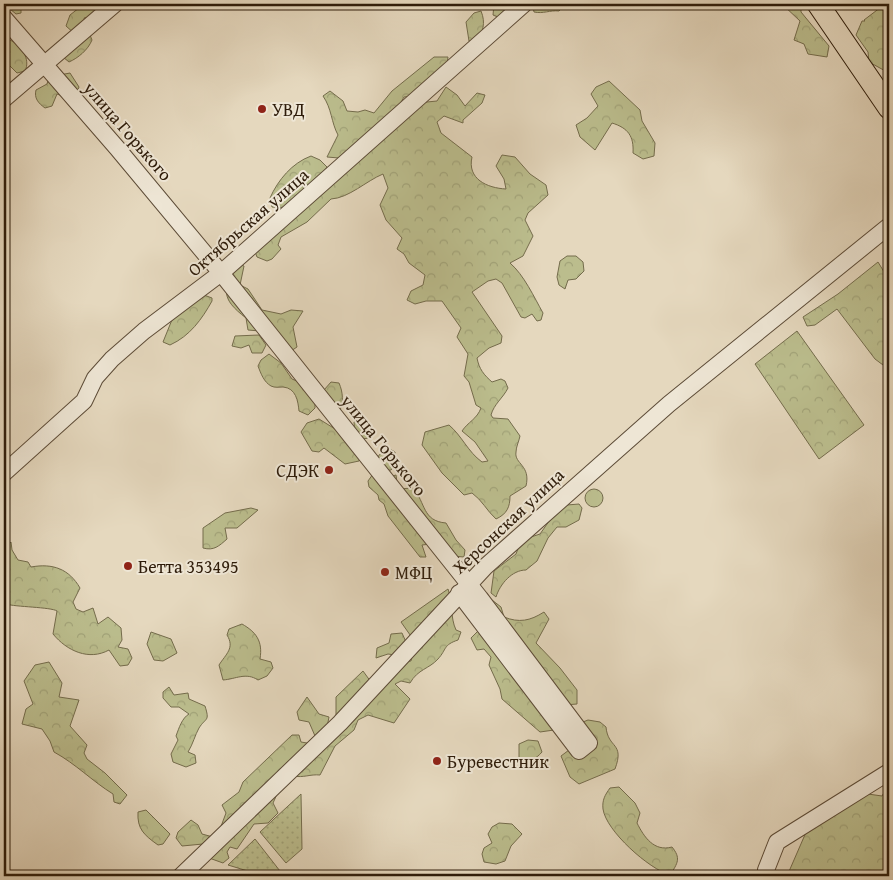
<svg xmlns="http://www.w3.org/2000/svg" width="893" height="880" font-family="'Gentium Book Plus',serif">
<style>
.grass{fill:url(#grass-dots);stroke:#746c4c}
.forest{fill:url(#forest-crowns);stroke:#746c4c}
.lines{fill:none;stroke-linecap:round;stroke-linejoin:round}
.minor-casing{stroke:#5c4b37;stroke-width:18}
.major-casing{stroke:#2e1c0a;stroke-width:23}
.minor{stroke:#eee6d5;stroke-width:16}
.major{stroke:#e5d8be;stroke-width:21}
.poi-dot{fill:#8f2418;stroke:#eee6d5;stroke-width:2}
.labels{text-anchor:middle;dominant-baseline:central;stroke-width:4;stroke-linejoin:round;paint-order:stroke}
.poi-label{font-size:18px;fill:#2e1c0a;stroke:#eee6d5;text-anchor:start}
.street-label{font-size:18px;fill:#2e1c0a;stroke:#eee6d5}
</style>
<defs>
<pattern id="grass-dots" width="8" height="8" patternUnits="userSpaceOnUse" patternTransform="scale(1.25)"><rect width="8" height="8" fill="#bbbd8d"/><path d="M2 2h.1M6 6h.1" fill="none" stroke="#a1a278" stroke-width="1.8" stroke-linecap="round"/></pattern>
<pattern id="forest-crowns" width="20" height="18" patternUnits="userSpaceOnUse" patternTransform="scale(1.25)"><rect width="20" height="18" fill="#bbbd8d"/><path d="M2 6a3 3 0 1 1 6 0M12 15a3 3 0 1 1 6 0" fill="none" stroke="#a1a278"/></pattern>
</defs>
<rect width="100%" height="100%" fill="#e5d8be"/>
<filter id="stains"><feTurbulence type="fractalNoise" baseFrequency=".004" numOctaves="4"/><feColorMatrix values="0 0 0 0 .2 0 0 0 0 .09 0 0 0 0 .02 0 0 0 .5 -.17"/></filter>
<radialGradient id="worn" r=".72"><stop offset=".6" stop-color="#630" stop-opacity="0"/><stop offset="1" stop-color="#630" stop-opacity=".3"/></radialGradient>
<g class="grass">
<polygon points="301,794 302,849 286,863 260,832"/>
<polygon points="255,839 280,871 274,876 264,876 228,865"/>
</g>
<g class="forest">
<polygon points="4,4 21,4 21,13 16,14"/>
<polygon points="84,4 107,4 94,16 84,18 86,25 75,34 66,26 70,15"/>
<polygon points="494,4 515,4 500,18 493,15"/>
<path d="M537 4H566L559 11C550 10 543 14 534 12L533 7Z"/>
<polygon points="782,4 801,4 801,12 829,46 827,57 808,54 804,44 794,40 800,21"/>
<polygon points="885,4 889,4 889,73 869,62 868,52 856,35 862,21 865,21 864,20"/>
<path d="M481 11C486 23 483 32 476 43L469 41 466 22 474 13Z"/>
<path d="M90 35 92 40C88 50 78 58 69 62L63 57Z"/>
<path d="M10 40C21 45 31 59 25 71L17 73 4 60V44Z"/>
<path d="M434 57H448L447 64 413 96 404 97 397 109 417 103 437 101 446 87 457 95 465 106 477 93 485 95 482 103 463 120V123L444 116 437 122 441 133 472 157C467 179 487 188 506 189L504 179 496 166 502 155 515 157 530 174 546 185 548 195 528 213 525 220 533 236 523 256 510 263C524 275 534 297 543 313L541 320 537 321 532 314 525 318 521 317 502 283 496 279 488 281 472 292 502 336 501 343 489 348 477 358C479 369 484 375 492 382L501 379 505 381 508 388C503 398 494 404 491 415L493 418 508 419 520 436C519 441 516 447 516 452 514 464 531 465 526 486L510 496C510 507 507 514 496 519 487 511 482 500 472 493L464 495 442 473 422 445 425 432 449 425C462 436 468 452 482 462L488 461 475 442 462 431C468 422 477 419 481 408L476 405 469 382 464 376 468 354 457 337 461 328 442 301H426L415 304 407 300 411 291 423 285 425 275 409 263 404 254 397 249 402 238 386 220 380 205 388 188 383 174C366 181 349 198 331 199L307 222 281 237 278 245 281 249 272 259 267 261 257 257 254 249 339 158 327 157 338 135C331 122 332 109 323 96L330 91 343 101 347 111 358 112 365 110 374 113 392 91Z"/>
<path d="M70 73 79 87 76 95 65 97 57 94 52 106 45 108C38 103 34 98 36 90L47 84 49 77Z"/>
<path d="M609 81 640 110 642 121 655 143 654 156 643 159 633 153C634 136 628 128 612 123L595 150 580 137 576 125 587 118 598 106 591 94 596 87Z"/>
<path d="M311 156 320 160 327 167 319 180 306 186 286 208 272 207 270 198C278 180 292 163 311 156Z"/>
<polygon points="567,256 576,256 583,262 584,271 576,279 568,280 565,289 559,285 557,277 560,261"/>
<polygon points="878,262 889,280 889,374 887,368 875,359 837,309 815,325 807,326 803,317 838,294"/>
<path d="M237 263 244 266 240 285 248 289 262 310 281 314 291 310 303 311 293 327 297 347 288 353 260 331 248 330 246 318C220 298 223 290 237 263Z"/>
<path d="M182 295H204L212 298V301C202 319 190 336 170 345L163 342Z"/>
<polygon points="797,331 864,425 819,459 755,364"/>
<polygon points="259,335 266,345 262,353 252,353 249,345 241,348 232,346 235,336"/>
<path d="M269 354 281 363 292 379 299 382 315 397V408L308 415 299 411C298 401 296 388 283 387 279 387 275 388 271 386 264 382 261 374 258 366L261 360Z"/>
<path d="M331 382 339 383C343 392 344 403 339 412L324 390Z"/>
<polygon points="360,417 368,425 372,438 359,439 355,434 354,422"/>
<polygon points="319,419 340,432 362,453 359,461 345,464 324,448 319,452 312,451 301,432 307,423"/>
<polygon points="390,449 395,452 395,465 391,470 382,471 376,459 381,453"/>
<path d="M373 474 379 480 396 475 398 489 413 488C426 503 422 521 446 523L456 540 465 550 464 557 453 556 444 566 431 544 422 545 426 557H420L388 516 384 504 379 500 378 495 369 487 368 481Z"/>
<circle cx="594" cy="498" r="9"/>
<path d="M579 504 582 508 579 520 566 527H557L548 538 537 561 526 570C512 570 500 584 496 597L491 593 494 571 516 554 519 546 531 537 540 534 552 517 567 505Z"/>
<path d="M251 508 258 510 237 528H225L227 539C219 546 214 551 203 548V528L225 513Z"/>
<path d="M11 542 12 550 18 560 28 562 31 567C53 563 69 569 80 588L73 602 76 609 83 612 93 608 98 624 108 617 121 628 122 640 118 647 128 649 132 658 128 665 120 666 109 650C89 661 67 651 53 634L57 611C51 607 15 607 6 604L4 600V549Z"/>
<path d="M448 589C453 603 450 617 456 630L461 632 458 640C443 645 447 649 438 659 429 669 418 669 410 683L401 681 395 684 410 699 394 723 368 715 358 720 354 730 335 746 320 775C310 774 304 778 293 776V762H287C280 775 280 790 273 803L278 813 268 823 254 824 237 849 230 847 227 852 229 858 223 863 198 854 203 844 182 846 176 838 178 832 191 820 198 825 202 834 213 837 220 829 226 813 222 805 239 792 243 782 292 735H299L301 742 307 743 315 736 309 722 299 720 297 712 307 697 319 714 329 717 327 727 336 719V697L363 671 371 682 396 662 411 661 415 642 401 622Z"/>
<path d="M492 600 501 607 504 617C519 623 530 621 544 612L549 619 536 643 560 668 577 690V704L564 705 554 730 540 732 502 699 500 689 489 665 491 657 484 649 477 650 471 638 480 629Z"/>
<path d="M242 624C256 632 263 641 260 659L271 662 273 668 267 676 258 680C246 672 236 679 223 680L219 665C226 654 235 648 227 635L229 629Z"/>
<polygon points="151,632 171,639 177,653 163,661 154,660 147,644"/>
<polygon points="402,633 406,642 395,655 388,654 376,658 377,648 389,643 391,634"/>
<path d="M49 662 62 683 59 697 79 700 70 726 87 745 84 753 87 759 105 773 127 795 120 804 114 802 113 794C92 781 76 764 54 752L50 741 42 729 22 724 26 709 33 704 24 681 35 665Z"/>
<path d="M169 687 174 695 188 693 189 699 205 706C210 722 206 717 199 728 195 735 193 744 188 752L195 755 196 763 186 767 173 762 171 754 178 740 176 736C179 728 182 718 189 714L179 707H171L163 698V692Z"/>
<path d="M588 720 600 722 606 727C608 749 625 742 615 769L579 784 570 777 561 756 569 750 578 724Z"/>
<path d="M528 740 538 741 542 752C536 759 529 763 519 759V744Z"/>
<polygon points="889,784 889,876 787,876 807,830 868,794 882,796"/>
<path d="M619 787 635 803 640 813 637 823C644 837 654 852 672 847 681 858 678 863 670 875 649 869 606 831 603 809 602 800 605 795 610 788Z"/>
<path d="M146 810 170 834 163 844 158 845C144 835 137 829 138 812Z"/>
<polygon points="499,823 512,824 522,834 511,846 505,861 496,864 484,862 482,854 484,848 492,843 488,834 492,827"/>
</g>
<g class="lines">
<g class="minor-casing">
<g id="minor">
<polyline points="4,18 117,148 221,273 480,598 589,743 579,751 459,593"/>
<polyline points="4,99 115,4"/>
<polyline points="4,473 84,401 95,378 112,359 144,331 221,273 524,4"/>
<polyline points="181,876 340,723 485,567 669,404 889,226"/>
<polyline points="767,876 766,870 777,842 889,772"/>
</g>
</g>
<g class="major-casing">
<polyline id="major" points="818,4 889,108"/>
</g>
<use href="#minor" class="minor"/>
<use href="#major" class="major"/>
</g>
<g class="poi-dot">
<circle cx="262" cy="109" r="5"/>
<circle cx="329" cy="470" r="5"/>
<circle cx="128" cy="566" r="5"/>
<circle cx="385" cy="572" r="5"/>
<circle cx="437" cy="761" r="5"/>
</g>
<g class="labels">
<g class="poi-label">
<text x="272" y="109">УВД</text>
<text x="319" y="470" text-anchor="end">СДЭК</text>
<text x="138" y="566">Бетта 353495</text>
<text x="395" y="572">МФЦ</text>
<text x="447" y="761">Буревестник</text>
</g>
<g class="street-label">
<text transform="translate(128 131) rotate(49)">улица Горького</text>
<text transform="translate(248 222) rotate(-41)">Октябрьская улица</text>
<text transform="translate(384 445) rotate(51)">улица Горького</text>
<text transform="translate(508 521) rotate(-43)">Херсонская улица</text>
</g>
</g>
<rect width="893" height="880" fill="none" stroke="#e5d8be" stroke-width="20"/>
<rect x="5" y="5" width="883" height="870" fill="none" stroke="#2e1c0a" stroke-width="2.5"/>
<rect x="10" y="10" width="873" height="860" fill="none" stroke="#2e1c0a"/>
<rect width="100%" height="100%" filter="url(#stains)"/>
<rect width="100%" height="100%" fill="url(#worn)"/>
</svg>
